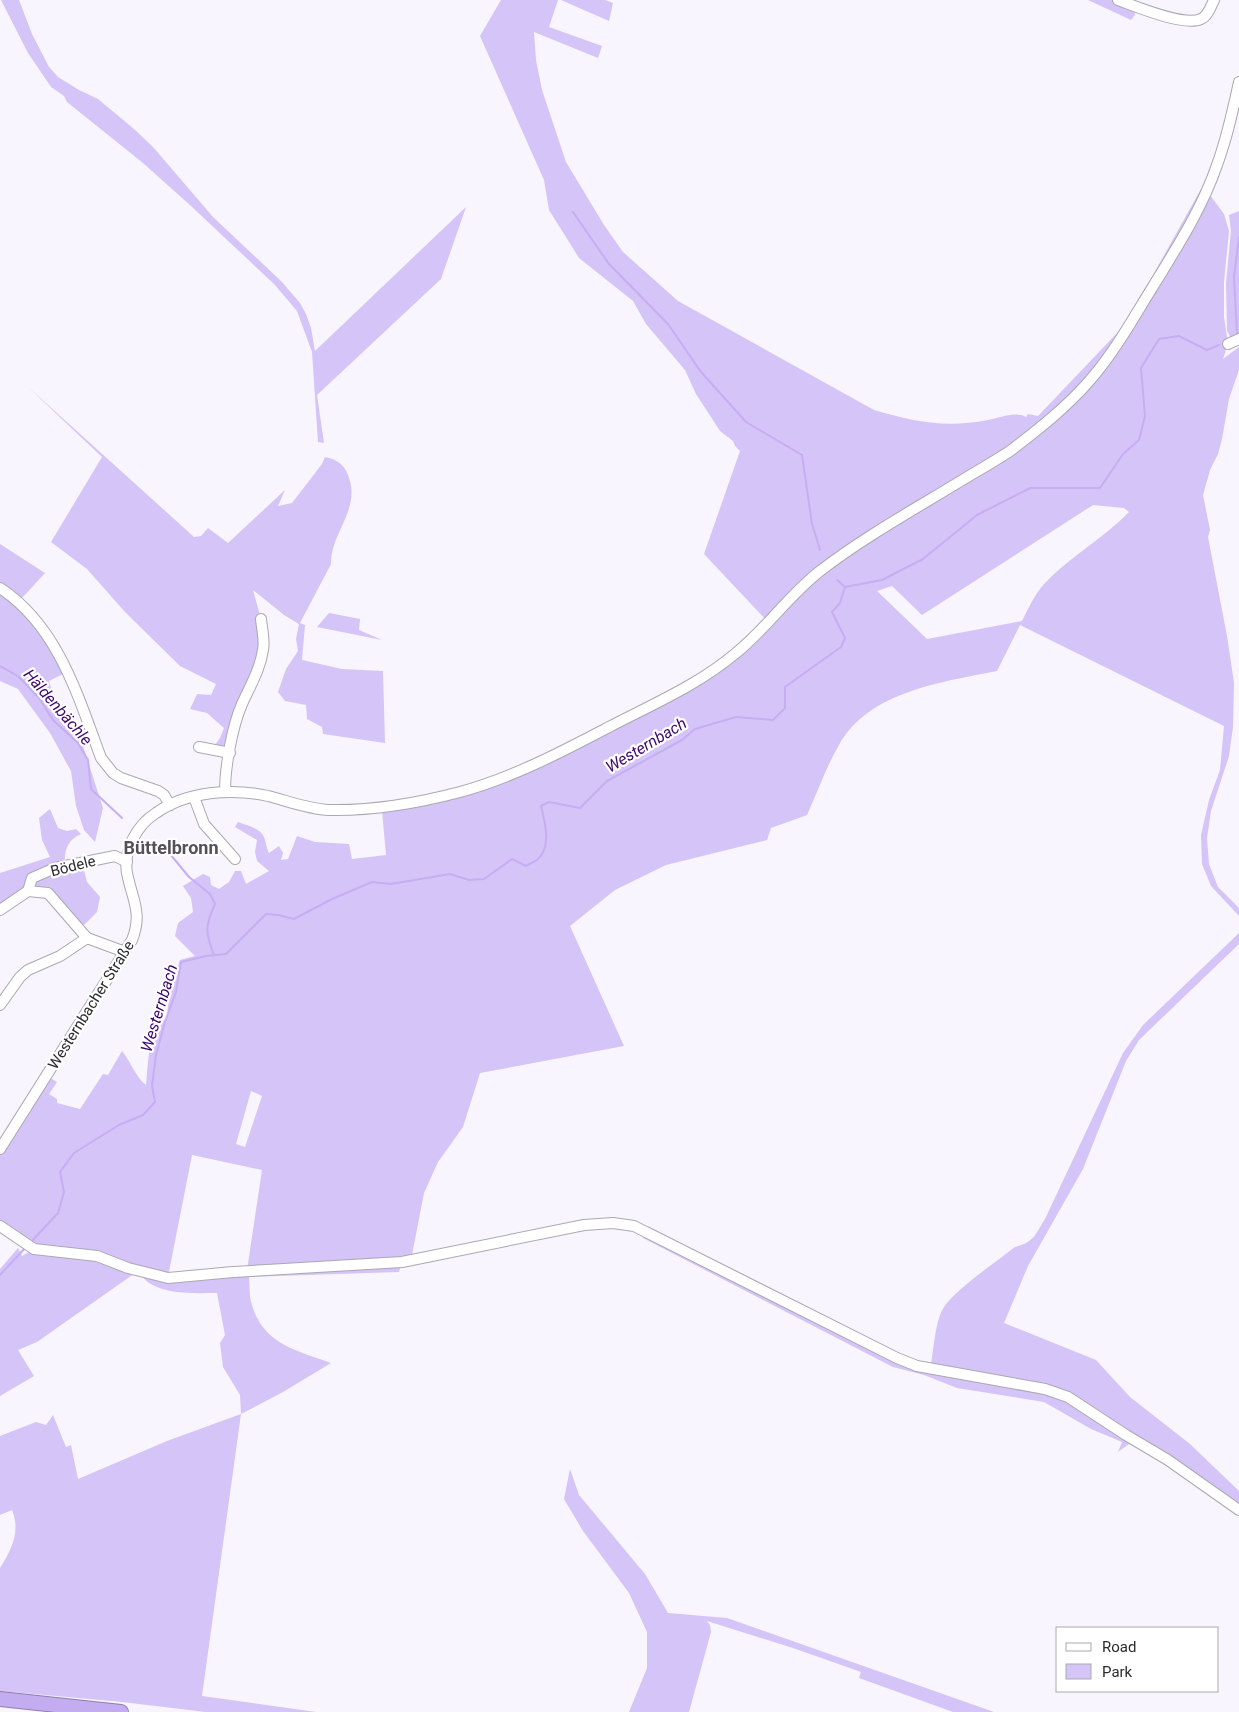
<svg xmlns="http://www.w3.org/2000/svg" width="1239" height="1712" font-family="Roboto,sans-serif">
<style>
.green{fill:#d5c4f8;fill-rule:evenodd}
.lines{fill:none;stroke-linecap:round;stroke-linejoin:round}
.stream{stroke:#c6aef3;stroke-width:2}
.minor-casing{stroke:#aba8b1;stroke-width:12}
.highway-casing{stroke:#8e7fac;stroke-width:16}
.minor{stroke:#fff;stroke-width:10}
.highway{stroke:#c3acf0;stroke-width:14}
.labels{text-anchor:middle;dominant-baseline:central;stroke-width:4.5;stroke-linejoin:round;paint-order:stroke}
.street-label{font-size:15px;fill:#2c2b2e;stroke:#fff}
.water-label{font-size:16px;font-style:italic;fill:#3c056d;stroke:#fff}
.quarter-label{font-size:18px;font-weight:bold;fill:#535059;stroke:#fff}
</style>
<rect width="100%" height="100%" fill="#f8f5ff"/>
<g class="green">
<polygon points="1,0 19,0 32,34 49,67 58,77 79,90 98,99 134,129 153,147 213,217 282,282 300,303 306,314 311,328 315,351 466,207 441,279 317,395 324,443 318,442 312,352 297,311 274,284 191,206 143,163 67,102 64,96 51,87 28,53"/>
<path d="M501 0H558L549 27 602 46 598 58 534 32 536 60 542 90 566 162 604 225 623 252 678 301 874 410C915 422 946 428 988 420 1000 418 1015 411 1026 417L1028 414 1038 416 1119 331 1153 275 1201 189 1207 191 1224 214 1229 231 1224 282V317L1228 344 1223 359 1239 347V370L1229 399 1222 439 1218 454 1210 470 1203 495 1210 530 1208 537 1227 636 1234 683 1233 727 1229 756 1211 811 1207 838 1209 864 1218 887 1239 908V916L1211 886 1202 864 1201 835 1209 800 1220 770 1224 726 1020 625 997 671C943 682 869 691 839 745 826 767 818 791 807 815L771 828 767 840 666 865 615 890 570 926 624 1046 480 1073 463 1127 438 1162 424 1193 411 1260 402 1262 399 1272 249 1277C250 1286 249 1297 252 1305 263 1344 297 1351 331 1363L283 1392 241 1414 202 1696 316 1712H206L122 1702 0 1691V1568C11 1550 21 1532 12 1510L0 1515V1436L36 1422 46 1425 53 1415 66 1447 71 1445 78 1479 167 1441 241 1414 240 1395 223 1367 220 1343 225 1335 217 1293C195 1293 169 1295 149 1283 145 1280 141 1275 138 1271L37 1342 18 1350 34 1376 0 1396V1269L18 1248 22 1256 34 1249 0 1226V1155L49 1077 57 1082 49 1094 57 1099V1103L80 1109 103 1074 108 1075 122 1051C131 1062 135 1076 146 1085 149 1057 147 1037 167 1017 168 997 174 979 180 960L195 956 175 936 178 923 193 912 191 898 183 886 203 874 210 877 211 885 219 889 229 882 235 871H241L246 884 269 871 257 861 255 852 257 840 235 827 238 822C246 825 260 828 264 837 266 842 266 847 269 853L279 846 283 853 281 860 288 859 297 836 315 842 349 844 352 859 386 855 382 811 499 778 692 685 768 622 704 554 740 451 735 446 733 441 720 431 696 394 685 370 646 324 633 301 579 258 549 210 544 180 480 36ZM1093 505 1124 508 1129 512C1103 539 1069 557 1044 584 1035 594 1028 609 1022 621L927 639 877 591 892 586 922 615ZM251 1091 262 1096 245 1147 236 1144ZM192 1155 262 1170 247 1270 168 1277Z"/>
<polygon points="561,0 605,0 613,3 609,21"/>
<polygon points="1088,0 1118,0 1135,10 1135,15 1131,20"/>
<polygon points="1239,211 1239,335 1231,338 1227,331 1226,283 1231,231 1229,215"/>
<path d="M27 386 194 537 201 536 208 528 228 543 285 490 278 506 292 503 322 464 325 457C336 459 344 464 348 475 362 509 330 533 331 564L300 623 305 625 302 660 342 669 383 671 385 743 323 734 322 727 307 719 306 705 285 701 278 692 286 669 298 651 296 639 299 624 284 615 253 590 261 619 264 649 230 753 212 749 220 738 224 728 207 713 190 709 197 694 211 695 216 684 180 666 125 612 87 569 51 542 102 457Z"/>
<polygon points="0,544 45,573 22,598 7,592 27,609 67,672 49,681 60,717 80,737 103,808 95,842 84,830 76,806 71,771 50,733 18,689 0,681"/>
<polygon points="329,613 360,619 359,630 382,640 317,627"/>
<path d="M50 809 58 828 67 831 76 829 81 834C67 840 64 851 65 866L82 862 87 882 100 897 97 912 79 930 56 901 28 891 0 910V873L50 857 42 840 39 818Z"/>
<path d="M1239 933V944L1139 1040 1126 1061 1083 1169 1028 1266 1004 1323 1096 1360 1130 1397 1190 1444 1239 1491V1516L1150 1454 1129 1444 1118 1452 1122 1442 1091 1429 1044 1402 957 1388 924 1375 893 1367 643 1238 648 1226 911 1359 931 1364C934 1348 935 1321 944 1307 956 1289 996 1262 1015 1247 1034 1242 1035 1235 1045 1219L1123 1053 1143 1025Z"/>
<polygon points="570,1469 579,1495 645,1574 668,1613 727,1618 994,1712 953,1712 859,1678 861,1672 793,1648 707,1621 710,1625 711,1632 689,1712 629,1712 647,1668 647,1632 629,1593 583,1531 564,1499"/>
</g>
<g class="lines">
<g class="stream">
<polyline points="573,212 609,264 668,324 701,372 746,422 802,455 812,524 820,550"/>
<polyline points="1237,334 1234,277 1239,237"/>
<polyline points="837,580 845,587"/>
<polyline points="0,666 18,676 39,698 53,720 78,743 88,760 91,789 122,818"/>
<path d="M161 843 189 877 210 894 215 904C205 926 205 932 214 955"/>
<path d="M31 1242 58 1213 64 1192 60 1172 74 1153 119 1125 143 1115 155 1102 152 1086 156 1055 165 1022 176 992 181 962 206 956 226 954 266 914 278 915 294 919 332 899 372 882 391 884 450 874 469 880 484 879 512 859 526 866C529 864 534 862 537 860 552 848 545 822 541 806L549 802 580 808 607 781 682 740 695 729 736 717 773 720 785 708V687L841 647 845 638 832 612 840 603 845 587 882 580 923 559 977 515 1030 488H1100L1123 454 1139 440 1145 416 1141 368 1159 339 1179 336 1207 350 1219 345"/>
<polyline points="0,1275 26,1247"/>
</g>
<g class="minor-casing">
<g id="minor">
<path d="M1118 0C1135 6 1184 27 1201 19 1208 16 1211 6 1214 0"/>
<polyline points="1228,344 1239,339"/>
<path d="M0 588C58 626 78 696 101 758L113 773 121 778 158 791 164 795 170 805"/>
<polyline points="199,747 230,753"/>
<path d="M225 792C225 767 232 727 242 704 250 686 260 670 263 650 265 641 262 629 261 619"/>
<polyline points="194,797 204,824 235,859"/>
<polyline points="28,891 32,878 55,868 115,856 127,862"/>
<polyline points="0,910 28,891 48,893 87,938 125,952"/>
<polyline points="0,1005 20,977 28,970 60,956 87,938"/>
<path d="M0 1149 132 940C143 913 132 899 127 873 123 850 137 825 156 813 187 791 232 788 268 796 288 801 308 809 329 810 372 811 418 803 460 792 512 778 561 752 609 727 653 704 698 685 736 653 766 629 789 595 820 571 864 537 915 509 964 479 979 470 995 461 1010 451 1039 429 1068 406 1091 379 1115 351 1133 319 1152 288 1176 249 1202 209 1217 165 1227 138 1233 110 1239 82"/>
<polyline points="0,1226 34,1249 97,1256 128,1268 168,1278 233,1272 402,1262 584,1225 613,1223 634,1226 897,1358 917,1366 1045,1389 1068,1397 1126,1435 1168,1460 1239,1510"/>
</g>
</g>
<g class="highway-casing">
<polyline id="highway" points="0,1699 121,1712"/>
</g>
<use href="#minor" class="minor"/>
<use href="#highway" class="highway"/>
</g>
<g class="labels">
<g class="street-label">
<text transform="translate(73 866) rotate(-14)">Bödele</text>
<text transform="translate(91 1005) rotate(-58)">Westernbacher Straße</text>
</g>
<g class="water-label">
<text transform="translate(58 707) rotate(49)">Häldenbächle</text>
<text transform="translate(646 745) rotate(-31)">Westernbach</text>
<text transform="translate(159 1008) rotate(-73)">Westernbach</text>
</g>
<g class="quarter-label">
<text x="171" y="847">Büttelbronn</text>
</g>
</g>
<rect x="1056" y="1627" width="162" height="65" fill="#ffffff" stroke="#abaaab"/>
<rect x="1066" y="1643" width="25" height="8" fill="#ffffff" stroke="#abaaab"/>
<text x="1102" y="1652" font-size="15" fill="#2c2b2e">Road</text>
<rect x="1066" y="1664" width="25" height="15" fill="#d5c4f8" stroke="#abaaab"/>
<text x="1102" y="1677" font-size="15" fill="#2c2b2e">Park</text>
</svg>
